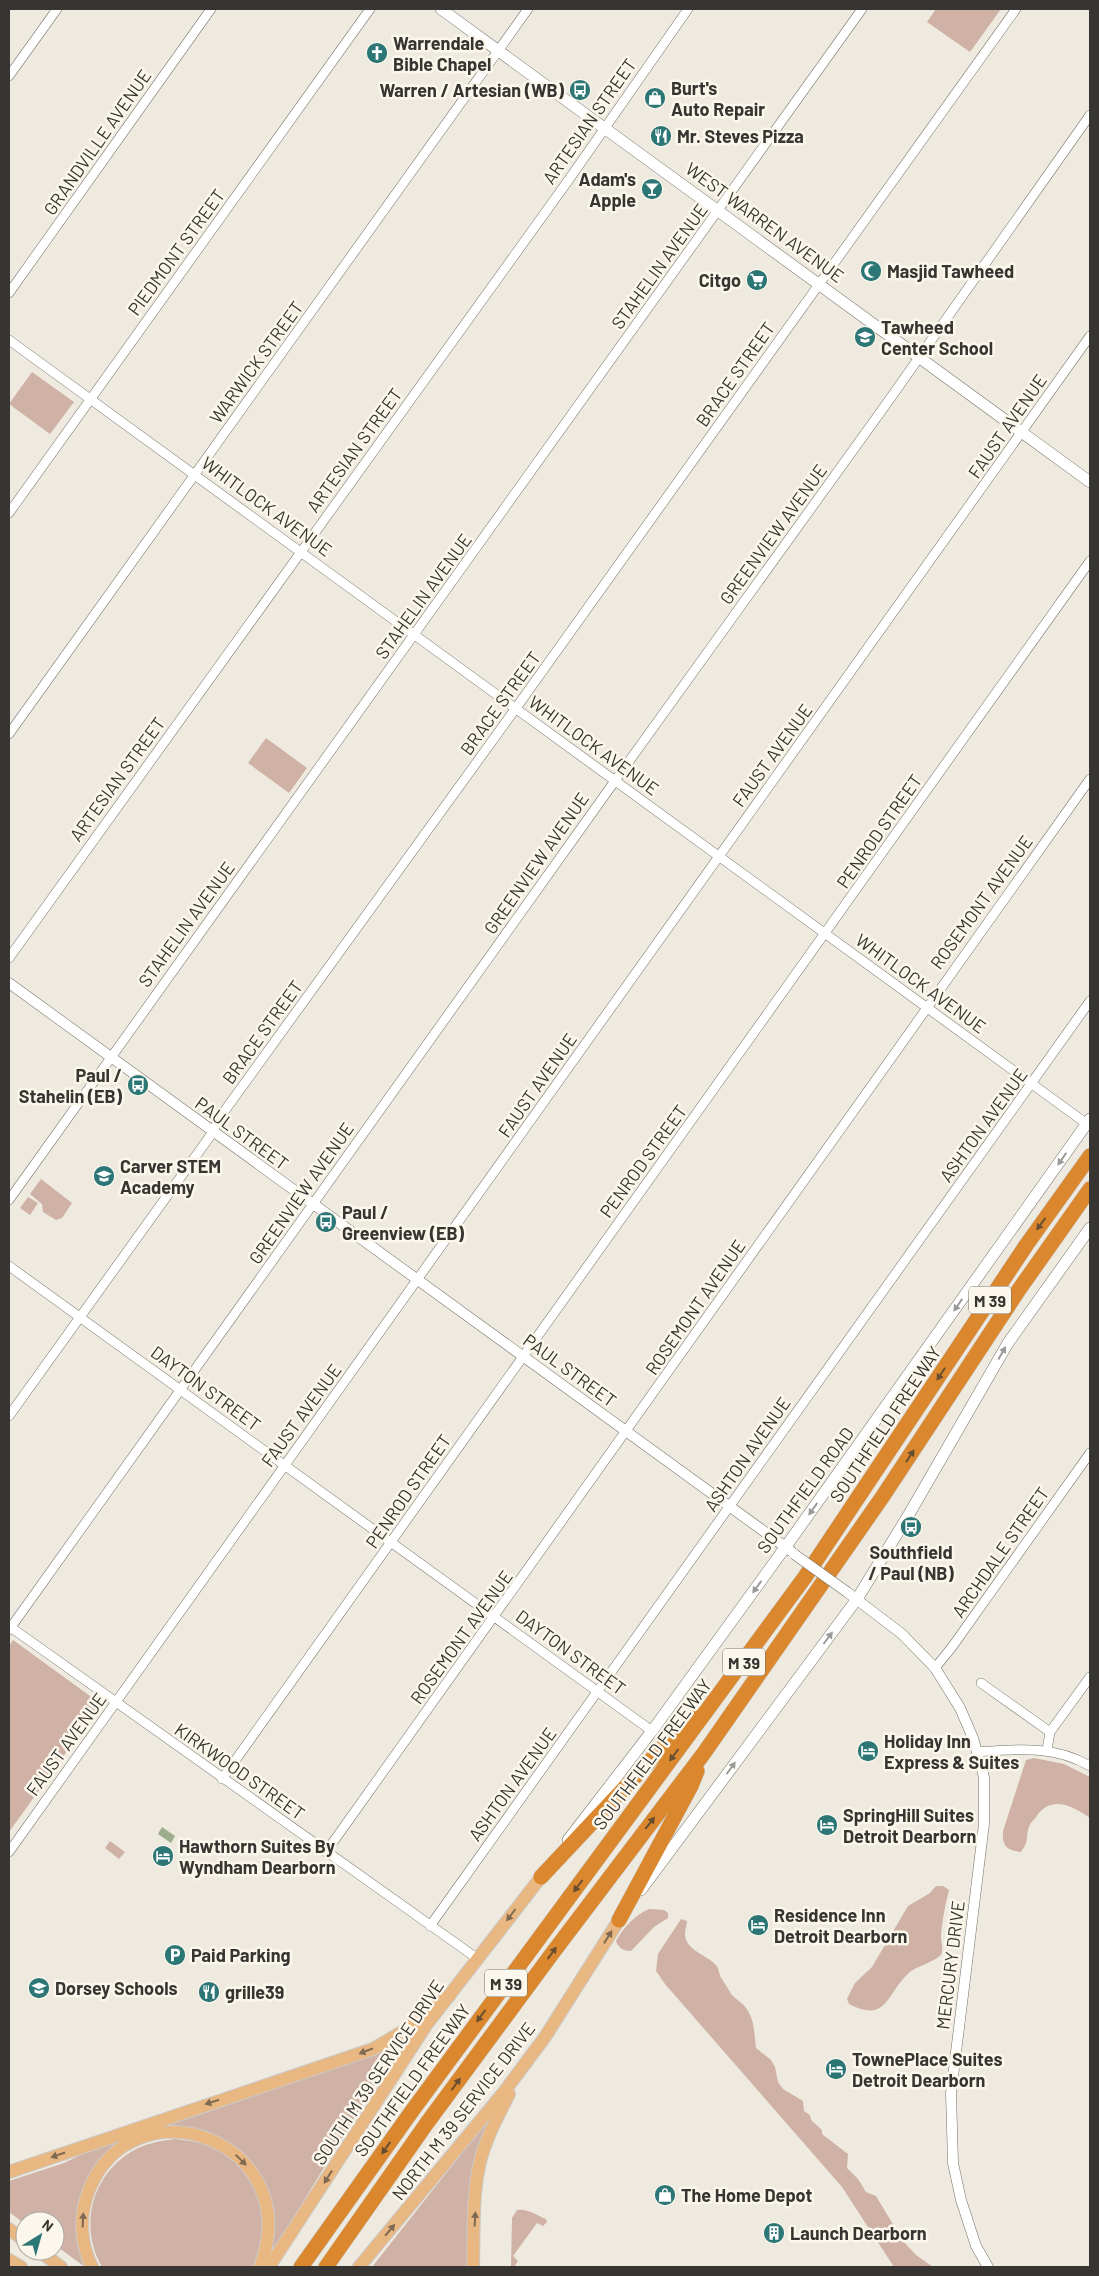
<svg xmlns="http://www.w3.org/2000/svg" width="1099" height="2276" font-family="Barlow,sans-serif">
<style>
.green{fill:#cfb1a5}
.water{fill:#9cac8c}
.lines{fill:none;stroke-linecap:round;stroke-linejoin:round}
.minor-casing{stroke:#767168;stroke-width:10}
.tertiary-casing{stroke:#767168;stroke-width:11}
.secondary-casing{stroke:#767168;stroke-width:12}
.primary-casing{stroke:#cbcac9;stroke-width:14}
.motorway-casing{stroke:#cbcac9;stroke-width:16}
.minor{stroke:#fff;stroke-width:9}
.tertiary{stroke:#fff;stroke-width:10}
.secondary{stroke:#fff;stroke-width:11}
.primary{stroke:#e9b781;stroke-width:12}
.motorway{stroke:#da872d;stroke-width:15}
.tertiary-bridge-casing{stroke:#767168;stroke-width:11;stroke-linecap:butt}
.tertiary-bridge{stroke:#fff;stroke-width:10}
.oneway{fill:#9b9a98}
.oneway2{fill:#684e30}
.oneway3{fill:#7e6951}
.labels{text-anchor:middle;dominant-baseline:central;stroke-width:5;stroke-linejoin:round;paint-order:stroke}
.shield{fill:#fcf7ec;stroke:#726f69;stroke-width:1}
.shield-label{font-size:16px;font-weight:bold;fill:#373531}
.poi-label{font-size:18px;font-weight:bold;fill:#373531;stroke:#fcf7ec;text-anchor:start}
.street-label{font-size:18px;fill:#373531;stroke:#fcf7ec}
</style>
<rect width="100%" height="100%" fill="#efeadf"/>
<g class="green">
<polygon points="936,9 1001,9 970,52 927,22"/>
<polygon points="32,372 74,402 50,434 9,404"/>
<polygon points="266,738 307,768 289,793 248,763"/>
<polygon points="41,1179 72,1203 62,1218 56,1220 43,1212 42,1204 30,1194"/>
<polygon points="28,1197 38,1203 30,1215 20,1208"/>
<polygon points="13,1640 101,1704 9,1832 9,1646"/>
<path d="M1034 1758 1064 1764 1090 1777V1818C1073 1806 1051 1794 1036 1817 1034 1820 1030 1823 1029 1827 1025 1838 1030 1840 1021 1852 1006 1850 1002 1846 1003 1831L1026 1760Z"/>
<polygon points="110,1841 125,1852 119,1859 105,1848"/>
<path d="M936 1886H943L949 1890C945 1905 942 1922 941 1936 941 1941 943 1947 942 1952 941 1960 917 1966 910 1972 886 1993 888 2024 849 2004L847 1999 855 1983 872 1967 908 1906 930 1893Z"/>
<path d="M649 1909 664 1910 668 1913V1918L654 1927 631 1951C624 1951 618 1948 616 1941 624 1927 634 1916 649 1909Z"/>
<path d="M681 1919 687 1921C687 1925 685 1929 685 1933 684 1950 707 1955 716 1965 719 1969 719 1975 722 1979 725 1984 727 1987 730 1992 733 1998 742 2002 746 2008 755 2020 754 2033 756 2048L771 2060 775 2067 778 2082 783 2089 803 2101 804 2111 810 2115 811 2120 822 2130V2134L848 2154 847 2168 858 2179 866 2192 876 2196 903 2241 916 2255 933 2267H894L842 2187 665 1984 656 1971 658 1954Z"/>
<path d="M400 2043 275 2248 272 2247C286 2183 236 2125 171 2130 164 2131 154 2130 148 2132 143 2135 137 2141 133 2144 119 2156 105 2167 91 2178L85 2267 55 2245V2221H25V2224L9 2212V2181L64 2163 91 2150Z"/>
<polygon points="488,2120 491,2121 471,2267 372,2267"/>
<path d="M175 2139C190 2141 206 2142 220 2150 262 2174 272 2225 253 2267H102C79 2228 91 2176 131 2152 145 2143 160 2141 175 2139Z"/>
<path d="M517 2210C526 2208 537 2215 546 2219L547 2222 543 2226 537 2223 513 2256 518 2261 514 2267H511L512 2218Z"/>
</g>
<polygon class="water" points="162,1827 175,1836 171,1843 158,1834"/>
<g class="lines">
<g class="minor-casing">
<g id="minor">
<polyline points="9,76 57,9"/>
<polyline points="9,293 211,9"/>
<polyline points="9,340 1087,1124"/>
<polyline points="9,513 370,9"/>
<polyline points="9,734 528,9"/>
<polyline points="9,958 570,178 688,9"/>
<polyline points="9,1200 862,9"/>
<polyline points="9,1266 652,1731"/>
<polyline points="9,1416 213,1132 218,1120 516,708 1016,9"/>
<polyline points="9,1626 478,1959"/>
<polyline points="9,1630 622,771 887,403 1090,115"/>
<polyline points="935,1668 952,1647 1090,1453"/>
<polyline points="981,1683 1050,1732"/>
<polyline points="1047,1750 1050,1732 1090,1677"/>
<path d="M977 1752C1017 1749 1054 1745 1090 1766"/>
<polyline points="222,1779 1090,561"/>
<polyline points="9,1852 1090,336"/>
<polyline points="326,1852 1090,779"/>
<polyline points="430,1926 1090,1001"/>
</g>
</g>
<g class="tertiary-casing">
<g id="tertiary">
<polyline points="9,983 791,1551"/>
<polyline points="847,1592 902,1634 935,1668 960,1708 973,1738 984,1777 984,1824 951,2093 953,2163 961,2200 976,2246 988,2267"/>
</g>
</g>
<g class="secondary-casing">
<g id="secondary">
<polyline points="441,9 1090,482"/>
<polyline points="568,1840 652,1731 792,1538 1090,1119"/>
<polyline points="641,1890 857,1599 908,1516 1008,1343 1090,1228"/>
</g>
</g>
<g class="primary-casing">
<g id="primary">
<polyline points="9,2172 373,2049 407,2029 450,1995"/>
<polyline points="9,2229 25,2241"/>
<polyline points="39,2251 61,2267"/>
<polyline points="9,2260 21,2267"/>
<path d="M92 2267C80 2243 79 2215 89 2190 133 2079 308 2140 260 2267"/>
<polyline points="269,2267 427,2024 541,1877"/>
<polyline points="359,2267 504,2092 545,2037 619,1920"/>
<path d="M473 2267C474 2233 472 2195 480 2162 486 2138 498 2116 509 2094"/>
</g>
</g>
<g class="motorway-casing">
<g id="motorway">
<polyline points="541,1877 679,1730 695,1717"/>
<polyline points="619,1920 691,1786 697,1771"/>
<polyline points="301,2267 412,2111 805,1577 1027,1244 1090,1156"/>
<polyline points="326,2267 427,2123 554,1951 704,1753 883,1496 1018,1291 1090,1189"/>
</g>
</g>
<use href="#minor" class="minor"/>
<use href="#tertiary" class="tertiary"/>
<use href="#secondary" class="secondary"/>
<use href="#primary" class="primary"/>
<use href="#motorway" class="motorway"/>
<g class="tertiary-bridge-casing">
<polyline id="tertiary-bridge" points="794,1554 847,1592"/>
</g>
<use href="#tertiary-bridge" class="tertiary-bridge"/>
</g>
<defs><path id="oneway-solid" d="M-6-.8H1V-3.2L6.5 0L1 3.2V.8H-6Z" transform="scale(1.25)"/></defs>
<g class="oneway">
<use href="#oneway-solid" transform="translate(1062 1159) rotate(125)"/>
<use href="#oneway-solid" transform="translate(958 1305) rotate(125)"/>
<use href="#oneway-solid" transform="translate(1002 1353) rotate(-60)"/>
<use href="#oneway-solid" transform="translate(813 1509) rotate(125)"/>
<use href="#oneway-solid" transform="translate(757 1587) rotate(126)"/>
<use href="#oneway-solid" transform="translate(828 1638) rotate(-53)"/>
<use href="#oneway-solid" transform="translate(731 1768) rotate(-54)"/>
</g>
<g class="oneway2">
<use href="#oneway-solid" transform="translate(1041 1224) rotate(126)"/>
<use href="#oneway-solid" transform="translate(941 1374) rotate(123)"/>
<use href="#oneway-solid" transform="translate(910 1456) rotate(-57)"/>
<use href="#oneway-solid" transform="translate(674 1755) rotate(127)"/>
<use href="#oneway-solid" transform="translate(650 1823) rotate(-52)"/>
<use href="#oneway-solid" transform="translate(578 1886) rotate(127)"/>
<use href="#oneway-solid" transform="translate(552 1953) rotate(-54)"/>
<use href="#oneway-solid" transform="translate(481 2016) rotate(126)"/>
<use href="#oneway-solid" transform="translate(456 2084) rotate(-54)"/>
<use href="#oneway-solid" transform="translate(386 2148) rotate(125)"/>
</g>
<g class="oneway3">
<use href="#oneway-solid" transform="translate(511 1915) rotate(127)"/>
<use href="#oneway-solid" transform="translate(608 1937) rotate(-58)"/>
<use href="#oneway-solid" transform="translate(366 2051) rotate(159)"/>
<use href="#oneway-solid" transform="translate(212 2102) rotate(162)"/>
<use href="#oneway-solid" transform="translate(58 2155) rotate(161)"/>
<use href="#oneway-solid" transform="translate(241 2160) rotate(45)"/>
<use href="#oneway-solid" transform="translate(328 2177) rotate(122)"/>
<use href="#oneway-solid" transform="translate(475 2219) rotate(-87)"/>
<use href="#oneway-solid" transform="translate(83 2220) rotate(-87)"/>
<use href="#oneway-solid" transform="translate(390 2230) rotate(-50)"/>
</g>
<defs>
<g id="church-disc" transform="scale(1.125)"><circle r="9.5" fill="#2c7675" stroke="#fcf7ec"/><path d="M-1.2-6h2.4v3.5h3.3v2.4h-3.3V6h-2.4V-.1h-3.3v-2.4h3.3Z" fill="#fff"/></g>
<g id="bus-disc" transform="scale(1.125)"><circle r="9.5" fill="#2c7675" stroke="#fcf7ec"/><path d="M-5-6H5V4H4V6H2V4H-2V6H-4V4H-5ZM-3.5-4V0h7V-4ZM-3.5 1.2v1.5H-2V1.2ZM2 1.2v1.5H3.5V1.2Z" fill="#fff"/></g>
<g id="shop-disc" transform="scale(1.125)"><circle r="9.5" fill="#2c7675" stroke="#fcf7ec"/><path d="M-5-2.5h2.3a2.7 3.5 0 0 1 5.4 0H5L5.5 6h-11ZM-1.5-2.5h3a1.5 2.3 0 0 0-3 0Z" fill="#fff"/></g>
<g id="restaurant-disc" transform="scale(1.125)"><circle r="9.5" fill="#2c7675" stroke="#fcf7ec"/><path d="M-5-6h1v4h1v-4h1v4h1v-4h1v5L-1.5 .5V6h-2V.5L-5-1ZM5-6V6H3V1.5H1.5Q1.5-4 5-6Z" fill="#fff"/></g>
<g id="bar-disc" transform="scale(1.125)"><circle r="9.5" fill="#2c7675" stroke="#fcf7ec"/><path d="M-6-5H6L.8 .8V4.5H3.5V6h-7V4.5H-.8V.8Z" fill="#fff"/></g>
<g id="mosque-disc" transform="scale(1.125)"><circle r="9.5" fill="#2c7675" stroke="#fcf7ec"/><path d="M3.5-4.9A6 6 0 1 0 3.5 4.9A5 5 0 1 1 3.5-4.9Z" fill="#fff"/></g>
<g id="supermarket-disc" transform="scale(1.125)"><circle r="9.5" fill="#2c7675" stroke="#fcf7ec"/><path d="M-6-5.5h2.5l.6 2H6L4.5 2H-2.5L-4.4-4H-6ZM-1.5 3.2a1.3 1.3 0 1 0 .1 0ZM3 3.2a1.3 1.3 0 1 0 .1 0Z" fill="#fff"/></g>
<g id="school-disc" transform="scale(1.125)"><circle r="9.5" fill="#2c7675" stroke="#fcf7ec"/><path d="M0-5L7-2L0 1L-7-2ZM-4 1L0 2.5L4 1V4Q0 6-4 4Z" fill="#fff"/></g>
<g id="hotel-disc" transform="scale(1.125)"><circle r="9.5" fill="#2c7675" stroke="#fcf7ec"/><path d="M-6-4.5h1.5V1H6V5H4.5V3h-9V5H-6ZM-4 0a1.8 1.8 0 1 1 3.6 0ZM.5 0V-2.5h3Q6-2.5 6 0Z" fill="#fff"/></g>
<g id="parking-disc" transform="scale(1.125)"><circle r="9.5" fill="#2c7675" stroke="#fcf7ec"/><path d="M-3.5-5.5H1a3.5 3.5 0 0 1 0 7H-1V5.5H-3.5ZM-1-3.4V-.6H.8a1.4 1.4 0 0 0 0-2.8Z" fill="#fff"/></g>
<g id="university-disc" transform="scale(1.125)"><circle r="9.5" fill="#2c7675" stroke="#fcf7ec"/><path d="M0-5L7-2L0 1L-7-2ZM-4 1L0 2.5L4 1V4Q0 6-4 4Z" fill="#fff"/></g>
<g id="building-disc" transform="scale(1.125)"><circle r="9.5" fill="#2c7675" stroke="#fcf7ec"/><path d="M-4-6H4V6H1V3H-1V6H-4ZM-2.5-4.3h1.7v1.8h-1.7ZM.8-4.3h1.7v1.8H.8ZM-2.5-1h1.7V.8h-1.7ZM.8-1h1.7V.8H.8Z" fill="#fff"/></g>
</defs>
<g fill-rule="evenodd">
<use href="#church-disc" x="377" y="53"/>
<use href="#bus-disc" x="580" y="90"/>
<use href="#shop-disc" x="655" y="98"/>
<use href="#restaurant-disc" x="661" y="136"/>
<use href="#bar-disc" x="652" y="189"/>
<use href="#mosque-disc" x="871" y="271"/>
<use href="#supermarket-disc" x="757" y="280"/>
<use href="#school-disc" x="865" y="337"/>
<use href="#bus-disc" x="138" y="1085"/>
<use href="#school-disc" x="104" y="1176"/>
<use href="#bus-disc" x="326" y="1222"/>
<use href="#bus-disc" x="911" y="1527"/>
<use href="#hotel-disc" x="868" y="1751"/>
<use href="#hotel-disc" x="827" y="1825"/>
<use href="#hotel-disc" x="163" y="1856"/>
<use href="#hotel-disc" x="758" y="1925"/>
<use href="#parking-disc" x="175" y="1955"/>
<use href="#university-disc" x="39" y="1988"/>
<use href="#restaurant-disc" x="209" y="1992"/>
<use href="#hotel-disc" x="836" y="2069"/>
<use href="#shop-disc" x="665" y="2195"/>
<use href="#building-disc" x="774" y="2233"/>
</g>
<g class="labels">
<g class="shield">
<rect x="969" y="1286.5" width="42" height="27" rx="4"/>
<rect x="723" y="1648.5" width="42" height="27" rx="4"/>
<rect x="485" y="1969.5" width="42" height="27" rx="4"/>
</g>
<g class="shield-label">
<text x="990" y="1300">M 39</text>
<text x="744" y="1662">M 39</text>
<text x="506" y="1983">M 39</text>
</g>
<g class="poi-label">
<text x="393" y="43">Warrendale<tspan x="393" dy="21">Bible Chapel</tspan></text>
<text x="671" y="88">Burt's<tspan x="671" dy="21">Auto Repair</tspan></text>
<text x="564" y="90" text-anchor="end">Warren / Artesian (WB)</text>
<text x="677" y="136">Mr. Steves Pizza</text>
<text x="636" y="179" text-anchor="end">Adam's<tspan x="636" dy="21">Apple</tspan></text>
<text x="887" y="271">Masjid Tawheed</text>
<text x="741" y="280" text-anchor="end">Citgo</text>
<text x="881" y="327">Tawheed<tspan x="881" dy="21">Center School</tspan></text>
<text x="122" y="1075" text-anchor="end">Paul /<tspan x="122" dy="21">Stahelin (EB)</tspan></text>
<text x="120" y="1166">Carver STEM<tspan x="120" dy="21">Academy</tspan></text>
<text x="342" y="1212">Paul /<tspan x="342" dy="21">Greenview (EB)</tspan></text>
<text x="911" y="1552" text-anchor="middle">Southfield<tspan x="911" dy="21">/ Paul (NB)</tspan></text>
<text x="884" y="1741">Holiday Inn<tspan x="884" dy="21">Express &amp; Suites</tspan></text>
<text x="843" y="1815">SpringHill Suites<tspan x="843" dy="21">Detroit Dearborn</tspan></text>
<text x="179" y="1846">Hawthorn Suites By<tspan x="179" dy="21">Wyndham Dearborn</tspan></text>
<text x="774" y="1915">Residence Inn<tspan x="774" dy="21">Detroit Dearborn</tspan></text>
<text x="191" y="1955">Paid Parking</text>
<text x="55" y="1988">Dorsey Schools</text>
<text x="225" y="1992">grille39</text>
<text x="852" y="2059">TownePlace Suites<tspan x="852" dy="21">Detroit Dearborn</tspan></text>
<text x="681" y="2195">The Home Depot</text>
<text x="790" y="2233">Launch Dearborn</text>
</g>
<g class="street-label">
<text transform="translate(589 121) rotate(-55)">ARTESIAN STREET</text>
<text transform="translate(97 142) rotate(-55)">GRANDVILLE AVENUE</text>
<text transform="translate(765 222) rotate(36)">WEST WARREN AVENUE</text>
<text transform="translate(176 252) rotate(-54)">PIEDMONT STREET</text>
<text transform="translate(659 266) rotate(-54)">STAHELIN AVENUE</text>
<text transform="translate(256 362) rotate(-54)">WARWICK STREET</text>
<text transform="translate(735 374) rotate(-55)">BRACE STREET</text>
<text transform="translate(1007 426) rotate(-55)">FAUST AVENUE</text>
<text transform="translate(354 450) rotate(-54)">ARTESIAN STREET</text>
<text transform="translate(267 506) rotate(36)">WHITLOCK AVENUE</text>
<text transform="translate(773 534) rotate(-54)">GREENVIEW AVENUE</text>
<text transform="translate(423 596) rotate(-54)">STAHELIN AVENUE</text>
<text transform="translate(500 703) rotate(-54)">BRACE STREET</text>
<text transform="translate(594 745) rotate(36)">WHITLOCK AVENUE</text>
<text transform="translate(772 755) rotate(-54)">FAUST AVENUE</text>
<text transform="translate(117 779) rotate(-54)">ARTESIAN STREET</text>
<text transform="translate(879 831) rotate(-55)">PENROD STREET</text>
<text transform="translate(536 863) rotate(-55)">GREENVIEW AVENUE</text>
<text transform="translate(981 902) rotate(-54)">ROSEMONT AVENUE</text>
<text transform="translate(186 924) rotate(-54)">STAHELIN AVENUE</text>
<text transform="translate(921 983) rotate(36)">WHITLOCK AVENUE</text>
<text transform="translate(262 1032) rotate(-54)">BRACE STREET</text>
<text transform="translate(537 1085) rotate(-55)">FAUST AVENUE</text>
<text transform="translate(983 1125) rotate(-54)">ASHTON AVENUE</text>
<text transform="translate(242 1133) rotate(36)">PAUL STREET</text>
<text transform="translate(643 1161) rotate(-54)">PENROD STREET</text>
<text transform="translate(301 1193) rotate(-55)">GREENVIEW AVENUE</text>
<text transform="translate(695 1307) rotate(-55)">ROSEMONT AVENUE</text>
<text transform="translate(570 1370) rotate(36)">PAUL STREET</text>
<text transform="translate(206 1388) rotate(36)">DAYTON STREET</text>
<text transform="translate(301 1415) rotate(-54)">FAUST AVENUE</text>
<text transform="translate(885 1424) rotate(-56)">SOUTHFIELD FREEWAY</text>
<text transform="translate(747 1454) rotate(-55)">ASHTON AVENUE</text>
<text transform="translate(805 1490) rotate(-54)">SOUTHFIELD ROAD</text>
<text transform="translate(408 1491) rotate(-55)">PENROD STREET</text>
<text transform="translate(1000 1552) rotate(-55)">ARCHDALE STREET</text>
<text transform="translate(461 1637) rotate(-54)">ROSEMONT AVENUE</text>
<text transform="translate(571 1652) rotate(36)">DAYTON STREET</text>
<text transform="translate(66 1744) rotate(-54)">FAUST AVENUE</text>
<text transform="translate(652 1754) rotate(-53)">SOUTHFIELD FREEWAY</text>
<text transform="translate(240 1771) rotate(35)">KIRKWOOD STREET</text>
<text transform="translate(512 1784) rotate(-54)">ASHTON AVENUE</text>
<text transform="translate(950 1965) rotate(-83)">MERCURY DRIVE</text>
<text transform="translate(378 2072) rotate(-56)">SOUTH M 39 SERVICE DRIVE</text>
<text transform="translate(412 2080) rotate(-54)">SOUTHFIELD FREEWAY</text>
<text transform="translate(463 2111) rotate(-52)">NORTH M 39 SERVICE DRIVE</text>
</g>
</g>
<rect width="1099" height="2276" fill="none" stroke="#373531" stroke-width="20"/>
<g transform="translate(40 2236) rotate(37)"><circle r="24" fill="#fcf7ec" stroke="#ada9a1"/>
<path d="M0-4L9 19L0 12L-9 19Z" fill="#2c7675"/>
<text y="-8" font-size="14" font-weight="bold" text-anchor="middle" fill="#373531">N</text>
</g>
</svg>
